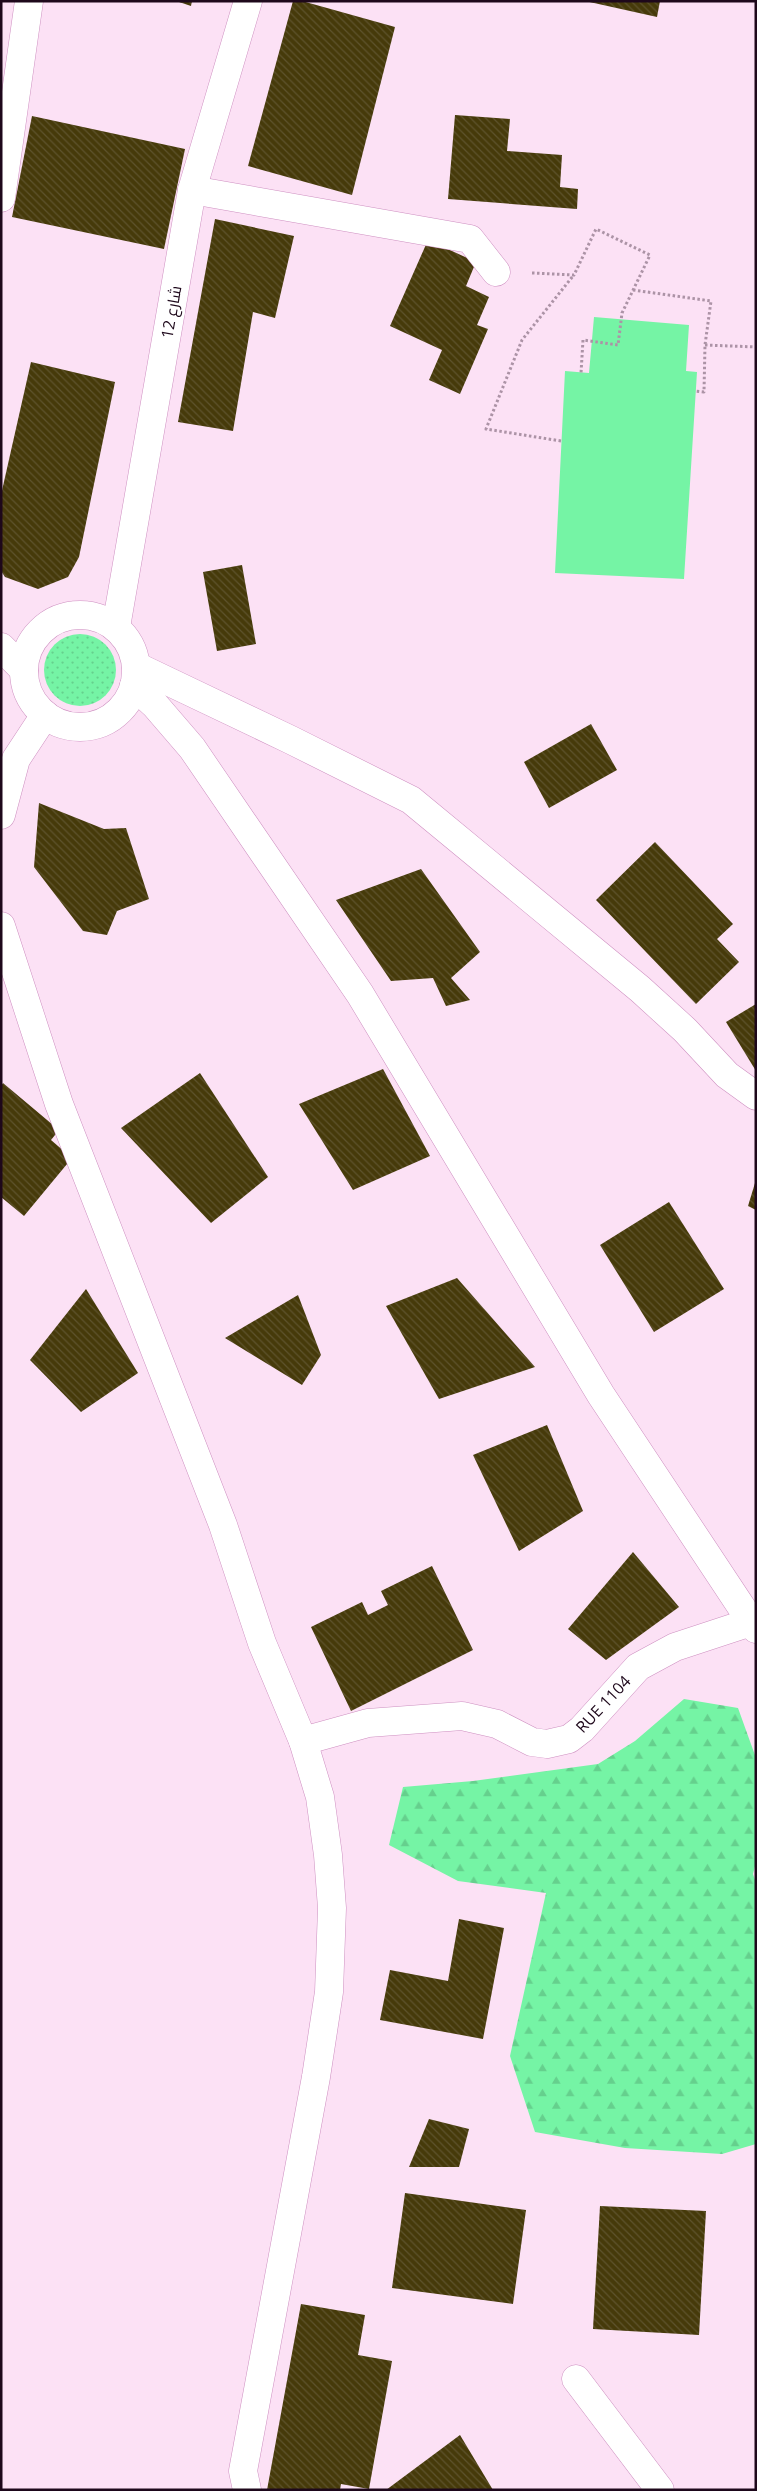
<svg xmlns="http://www.w3.org/2000/svg" width="757" height="2491" font-family="'Open Sans',Cairo,sans-serif">
<style>
.grass{fill:url(#grass-dots)}
.forest{fill:url(#forest-firs)}
.pitch{fill:#75f4a5}
.building{fill:url(#building-back-hatch)}
.lines{fill:none;stroke-linecap:round;stroke-linejoin:round}
.minor-casing{stroke:#ce90c1;stroke-width:29}
.path{stroke:#ac93a6;stroke-width:3;stroke-dasharray:2.5 2.5;stroke-linecap:butt}
.minor{stroke:#fff;stroke-width:28}
.labels{text-anchor:middle;dominant-baseline:central;stroke-width:5;stroke-linejoin:round;paint-order:stroke}
.street-label{font-size:16px;fill:#1e081b;stroke:#fff}
</style>
<defs>
<pattern id="grass-dots" width="8" height="8" patternUnits="userSpaceOnUse" patternTransform="scale(1.25)"><rect width="8" height="8" fill="#75f4a5"/><path d="M2 2h.1M6 6h.1" fill="none" stroke="#65d08d" stroke-width="1.8" stroke-linecap="round"/></pattern>
<pattern id="forest-firs" width="22" height="20" patternUnits="userSpaceOnUse" patternTransform="scale(1.25)"><rect width="22" height="20" fill="#75f4a5"/><path d="M5 1l3.5 6h-7zM16 11l3.5 6h-7z" fill="#65d08d"/></pattern>
<pattern id="building-back-hatch" width="6" height="6" patternUnits="userSpaceOnUse" patternTransform="scale(1.25)"><rect width="6" height="6" fill="#463a0a"/><path d="M-1 5l2 2M0 0l6 6M5-1l2 2" fill="none" stroke="#5e532d"/></pattern>
</defs>
<rect width="100%" height="100%" fill="#fce1f5"/>
<circle class="grass" cx="80" cy="670" r="36"/>
<polygon class="forest" points="684,1699 738,1708 756,1758 756,1862 753,1874 756,1883 756,2144 722,2154 625,2148 535,2132 510,2056 546,1893 458,1881 389,1845 403,1787 473,1781 598,1764 635,1741"/>
<polygon class="pitch" points="594,317 689,325 686,371 697,372 684,579 555,573 565,371 589,373"/>
<g class="building">
<polygon points="176,1 192,1 191,6"/>
<polygon points="293,1 302,1 395,27 352,195 248,166"/>
<polygon points="585,1 660,1 657,17"/>
<polygon points="455,115 510,119 507,151 562,155 560,187 578,189 577,209 448,199"/>
<polygon points="32,116 185,149 164,249 12,217"/>
<polygon points="215,219 294,236 275,318 253,312 233,431 178,422"/>
<polygon points="428,240 476,262 466,286 489,297 477,325 488,329 460,394 429,380 442,350 390,326"/>
<polygon points="31,362 115,382 79,557 68,577 38,589 5,577 1,571 1,495"/>
<polygon points="242,565 256,644 217,651 203,572"/>
<polygon points="591,724 617,770 549,808 524,762"/>
<polygon points="39,803 104,829 126,828 149,899 117,911 107,935 83,931 34,867"/>
<polygon points="655,842 733,924 717,939 739,962 696,1004 596,900"/>
<polygon points="421,869 480,952 451,978 470,1000 446,1006 433,978 391,981 336,900"/>
<polygon points="756,1004 756,1071 726,1022"/>
<polygon points="383,1069 430,1156 353,1190 299,1104"/>
<polygon points="200,1073 268,1177 211,1223 121,1128"/>
<polygon points="3,1083 59,1130 51,1140 72,1158 24,1216 1,1197 1,1086"/>
<polygon points="755,1183 756,1183 756,1210 748,1206"/>
<polygon points="669,1202 724,1289 654,1332 600,1245"/>
<polygon points="457,1278 535,1367 439,1399 386,1306"/>
<polygon points="86,1289 138,1373 81,1412 30,1360"/>
<polygon points="298,1295 321,1355 302,1385 225,1338"/>
<polygon points="547,1425 583,1511 519,1551 473,1455"/>
<polygon points="633,1552 679,1607 606,1660 568,1629"/>
<polygon points="432,1566 473,1650 351,1711 311,1627 362,1602 368,1615 388,1605 381,1591"/>
<polygon points="459,1919 504,1928 483,2039 380,2020 390,1970 448,1981"/>
<polygon points="429,2119 469,2129 459,2167 409,2167"/>
<polygon points="405,2193 526,2210 513,2304 392,2288"/>
<polygon points="600,2206 706,2211 699,2335 593,2329"/>
<polygon points="301,2304 365,2315 358,2355 392,2361 369,2489 341,2484 340,2490 267,2490"/>
<polygon points="460,2435 493,2490 386,2490"/>
</g>
<g class="lines">
<g class="minor-casing">
<g id="minor">
<polyline points="192,190 470,239 496,272"/>
<polyline points="1,198 29,1"/>
<circle cx="80" cy="671" r="56"/>
<polyline points="116,627 192,190 248,1"/>
<polyline points="1,647 24,670"/>
<polyline points="136,666 291,740 411,800 640,989 685,1030 727,1075 756,1096"/>
<polyline points="134,686 155,705 192,748 360,994 601,1395 756,1629"/>
<polyline points="1,815 16,759 45,715"/>
<polyline points="1,926 59,1104 223,1525 262,1643 303,1741 320,1797 328,1855 332,1908 329,1992 316,2077 243,2471 247,2490"/>
<polyline points="303,1741 368,1723 462,1716 497,1724 532,1742 547,1744 569,1739 582,1729 638,1667 675,1647 751,1622"/>
<polyline points="576,2379 660,2490"/>
</g>
</g>
<g class="path">
<polyline points="532,273 574,275 596,229 650,255 622,313 618,345 583,340 581,373"/>
<polyline points="633,290 711,301 705,345 704,392 695,391"/>
<polyline points="705,345 756,347"/>
<polyline points="561,441 486,429 522,340 573,276"/>
</g>
<use href="#minor" class="minor"/>
</g>
<g class="labels">
<g class="street-label">
<text transform="translate(171 312) rotate(-80)">شارع 12</text>
<text transform="translate(603 1704) rotate(-47)">RUE 1104</text>
</g>
</g>
<rect width="757" height="2491" fill="none" stroke="#1e081b" stroke-width="5"/>
</svg>
